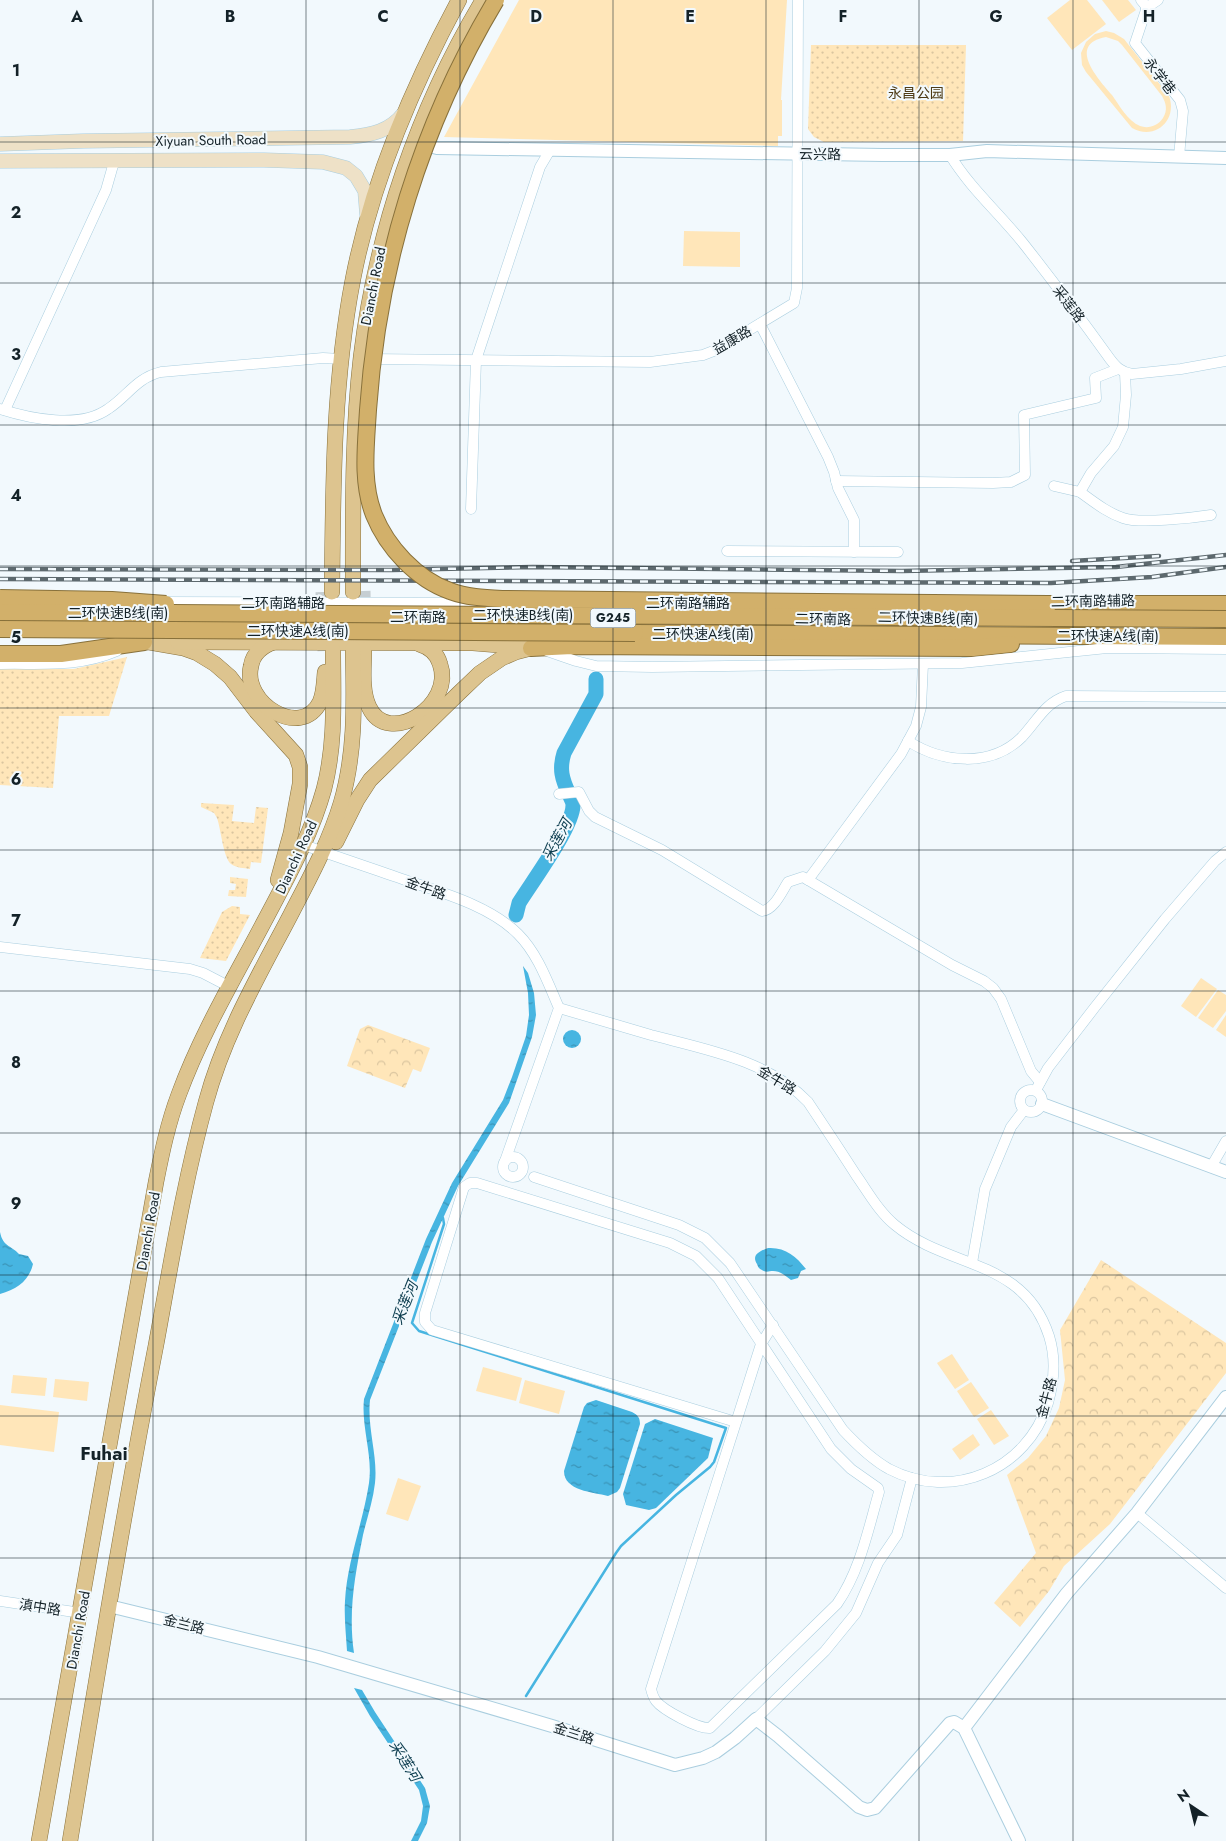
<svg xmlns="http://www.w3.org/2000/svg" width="1226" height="1841" font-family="Jost,'Noto Sans SC',sans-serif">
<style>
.green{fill:url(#green-dots)}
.forest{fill:url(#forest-crowns)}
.pitch{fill:#ffe6b9;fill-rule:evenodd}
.water{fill:url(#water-ripples)}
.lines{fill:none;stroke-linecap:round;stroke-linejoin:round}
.stream{stroke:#47b5e1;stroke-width:2.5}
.river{stroke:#47b5e1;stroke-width:15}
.primary-tunnel{stroke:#c6ced2;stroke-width:15;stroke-dasharray:15 8;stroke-linecap:butt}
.minor-casing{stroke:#aacedf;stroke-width:11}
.tertiary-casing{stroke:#aacedf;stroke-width:14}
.secondary-casing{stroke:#aacedf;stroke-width:15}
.primary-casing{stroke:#88713b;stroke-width:16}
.trunk-casing{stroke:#88713b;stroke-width:18}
.minor{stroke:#fff;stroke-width:10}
.tertiary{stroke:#fff;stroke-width:12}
.secondary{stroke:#eee1c7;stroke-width:14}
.primary{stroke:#ddc48f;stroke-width:15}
.trunk{stroke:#d2b06a;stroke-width:16}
.rail-casing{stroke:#5d696e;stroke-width:4.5}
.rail{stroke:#f2f9fd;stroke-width:2.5;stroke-dasharray:8;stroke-linecap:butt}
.trunk-bridge-casing{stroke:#88713b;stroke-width:18;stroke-linecap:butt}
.trunk-bridge{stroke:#d2b06a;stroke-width:16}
.grid{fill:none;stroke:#142228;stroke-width:1;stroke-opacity:0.55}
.labels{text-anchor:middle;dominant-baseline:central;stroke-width:4;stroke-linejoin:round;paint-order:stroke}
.shield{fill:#f2f9fd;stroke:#576268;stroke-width:1}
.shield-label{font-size:12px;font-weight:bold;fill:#142228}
.street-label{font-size:14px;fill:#142228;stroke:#f2f9fd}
.park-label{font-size:14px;fill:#4e3b16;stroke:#f2f9fd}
.water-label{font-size:15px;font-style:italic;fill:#0b3c4e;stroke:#f2f9fd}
.district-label{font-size:19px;font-weight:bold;fill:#142228;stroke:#f2f9fd}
.grid-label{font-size:16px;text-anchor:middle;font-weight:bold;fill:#142228;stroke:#f2f9fd;stroke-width:4;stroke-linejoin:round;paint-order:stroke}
</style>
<defs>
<pattern id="green-dots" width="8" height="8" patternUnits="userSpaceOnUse" patternTransform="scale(1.25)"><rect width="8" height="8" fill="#ffe6b9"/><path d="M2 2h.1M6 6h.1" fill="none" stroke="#dac59f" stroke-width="1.8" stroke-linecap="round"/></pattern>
<pattern id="forest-crowns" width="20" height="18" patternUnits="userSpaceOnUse" patternTransform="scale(1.25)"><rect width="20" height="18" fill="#ffe6b9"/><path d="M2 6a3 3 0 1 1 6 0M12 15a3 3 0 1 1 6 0" fill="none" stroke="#dac59f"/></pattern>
<pattern id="water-ripples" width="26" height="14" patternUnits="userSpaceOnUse" patternTransform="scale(1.25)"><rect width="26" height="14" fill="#47b5e1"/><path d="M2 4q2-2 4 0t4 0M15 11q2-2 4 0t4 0" fill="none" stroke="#3a93b6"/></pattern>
</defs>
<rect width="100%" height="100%" fill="#f2f9fd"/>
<g class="green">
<polygon points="811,45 966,45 963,141 824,142 814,137 808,129"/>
<polygon points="127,657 109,716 59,716 53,788 0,785 0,669 74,669"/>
<path d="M201 803 234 805 232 821 254 823 256 807 268 808 261 863 251 862 250 869C244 868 236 868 231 864 223 857 221 829 217 818L214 813 201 807Z"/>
<polygon points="230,877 248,879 246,897 228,896 229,890 235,890 236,884 230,883"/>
<polygon points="232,906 240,907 240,914 250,915 226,961 200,958 222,912"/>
</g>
<g class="forest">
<polygon points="368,1025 430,1048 421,1072 413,1069 405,1088 347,1066 360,1029"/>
<polygon points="1101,1260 1226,1343 1226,1373 1110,1524 1064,1566 1049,1591 1020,1627 994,1603 1036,1553 1007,1475 1028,1458 1046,1436 1059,1408 1065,1380 1060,1330"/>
</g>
<g class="pitch">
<polygon points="519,0 787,0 781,100 782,100 782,136 778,136 778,146 444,137"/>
<polygon points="1070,0 1087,0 1106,24 1072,50 1047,18"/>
<polygon points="1102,0 1128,0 1136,10 1119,22"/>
<path d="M1106 31 1114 33 1124 39 1169 96C1178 120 1155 141 1132 128L1086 72 1082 65 1081 53 1086 42 1095 34ZM1106 37 1118 41 1122 45 1162 96C1166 103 1168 110 1163 118 1158 126 1148 129 1140 126 1128 121 1119 105 1112 95 1099 80 1066 44 1106 37Z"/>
<polygon points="684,231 740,232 740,267 683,266"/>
<polygon points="1201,978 1217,989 1196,1017 1181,1006"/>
<polygon points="1218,990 1226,995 1226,1011 1213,1028 1198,1018"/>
<polygon points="1226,1015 1226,1037 1216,1030"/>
<polygon points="952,1354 969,1380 955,1389 937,1363"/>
<polygon points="483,1367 522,1378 516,1401 476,1391"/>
<polygon points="13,1375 47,1378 45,1396 11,1393"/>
<polygon points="55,1379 89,1382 87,1401 53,1397"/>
<polygon points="525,1380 565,1391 559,1414 519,1403"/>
<polygon points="971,1382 989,1408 974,1417 957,1391"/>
<polygon points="0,1405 59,1412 54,1452 0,1445"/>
<polygon points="991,1410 1009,1436 994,1445 977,1419"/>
<polygon points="973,1434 980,1445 960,1460 952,1449"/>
<polygon points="398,1478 421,1486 408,1521 386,1514"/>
</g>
<g class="water">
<path d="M523 966 528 973 534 993 536 1015 532 1037 524 1060 509 1103 458 1186 432 1242 370 1400C367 1428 378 1456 375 1483 373 1501 367 1518 363 1535 355 1575 348 1612 354 1653L347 1651C346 1634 344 1617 345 1601 347 1562 363 1522 369 1483 373 1455 361 1427 364 1399L426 1239 452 1183 503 1100 512 1077 526 1036 529 1015 528 993Z"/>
<circle cx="572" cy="1039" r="9"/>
<path d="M0 1232C3 1247 11 1245 19 1254L28 1256 33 1264C29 1281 17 1289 0 1294Z"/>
<path d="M768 1248C785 1247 796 1256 806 1269L801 1271 798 1278 791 1280C786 1276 780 1271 773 1271 769 1271 766 1273 762 1270 759 1269 758 1267 757 1264 751 1255 760 1251 768 1248Z"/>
<path d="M596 1400 632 1412C638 1415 640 1418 640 1424L620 1488 617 1492 608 1496C593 1492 564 1491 564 1471L584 1407 587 1403Z"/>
<polygon points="655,1419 713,1438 708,1458 656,1508 649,1510 626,1505 623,1494 645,1424"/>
<polygon points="354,1688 362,1690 375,1712 425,1788 430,1806 427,1823 418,1841 411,1841 421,1821 423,1806 419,1790 370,1716"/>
</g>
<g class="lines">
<polyline class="stream" points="443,1218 444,1224 412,1323 419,1331 726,1428 714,1462 710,1467 676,1495 621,1546 616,1553 526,1696"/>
<path class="river" d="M516 915 519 903C532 882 573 827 573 805 573 801 570 797 569 794 562 779 559 769 564 753L596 694V679"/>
<g class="primary-tunnel">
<polyline points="363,591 364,643"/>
<polyline points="323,592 325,651"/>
</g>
<g class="minor-casing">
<g id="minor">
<polyline points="1141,0 1146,6 1146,10 1135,43 1180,100 1183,111 1179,157"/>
<polyline points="1146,8 1158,0"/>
<path d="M950 155C970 188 999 213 1023 243 1053 281 1082 320 1110 359 1116 367 1121 372 1132 374L1181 369 1226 361"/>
<polyline points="760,324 828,457 834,472 838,488 854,520 854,552"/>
<polyline points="370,359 650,362 703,355 716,350 794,303 797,288 798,0"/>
<path d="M1125 373 1126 395 1123 427 1114 446 1091 473 1080 492C1094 502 1106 512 1123 518 1139 524 1192 518 1211 515"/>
<path d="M0 409C31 419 80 429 108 409 128 396 136 378 161 372L323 358 341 359"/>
<polyline points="5,410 106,190 114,162"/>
<polyline points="836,481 993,483 1011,482 1025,475 1024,415 1096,398 1095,378 1118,369"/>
<polyline points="1054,486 1080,492"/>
<polyline points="471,509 476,360 540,167 550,150"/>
<polyline points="727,551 898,552"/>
<polyline points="161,602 474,603"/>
<polyline points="547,651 576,661 596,666 652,667 962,663 1107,648 1226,649"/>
<path d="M0 664C42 663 77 668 117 651"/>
<path d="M908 741C942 763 991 768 1022 737 1037 721 1045 703 1066 696L1226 697"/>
<path d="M559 794 579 792 589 811 595 817 662 850 762 911C774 910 782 891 788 882L803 877 952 965 984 981 993 988 1001 999 1031 1071 1040 1082"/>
<path d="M304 845C337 857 371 868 405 880 443 893 490 906 518 934 538 954 548 983 559 1008L505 1161"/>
<polyline points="808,880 901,754 916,726 921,707 923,664"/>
<polyline points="0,947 190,969 203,973 230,987"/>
<circle cx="1031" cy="1101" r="11"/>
<polyline points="1036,1090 1048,1068 1095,1007 1165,919 1215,861 1226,852"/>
<circle cx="513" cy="1167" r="10"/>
<polyline points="1211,1167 1226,1141"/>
<path d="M534 1177 679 1225 705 1238 730 1263 843 1430C857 1445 871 1459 889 1469 952 1502 1027 1470 1048 1403 1054 1382 1056 1358 1049 1336 1024 1258 948 1269 895 1225 879 1212 868 1192 856 1175 840 1150 824 1126 808 1102 768 1060 704 1049 651 1035 620 1026 589 1017 559 1008"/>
<polyline points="972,1263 985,1189 1011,1127 1024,1110"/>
<path d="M736 1422 432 1330 425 1322V1313L464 1187 470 1183H477L670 1243 696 1256 718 1278 831 1449 851 1469 878 1488 879 1492C868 1530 860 1571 837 1604L710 1728C698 1729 663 1710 656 1701 653 1697 652 1693 651 1689L761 1344 773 1325"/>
<polyline points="1137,1513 1226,1588"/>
<polyline points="0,1601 81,1613"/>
<polyline points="756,1719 825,1651 856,1613 878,1563 897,1535 912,1478"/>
</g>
</g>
<g class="tertiary-casing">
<g id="tertiary">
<polyline points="417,143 437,148 882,155 950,155 987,151 1226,158"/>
<polyline points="1042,1104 1226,1172"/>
<polyline points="109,1606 318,1657 552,1726 675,1765 703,1758 716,1752 735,1738 756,1719 778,1736 859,1807 867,1810 875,1808 950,1723 954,1722 964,1728 1019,1841"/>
<polyline points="964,1728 1067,1593 1137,1513 1226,1397"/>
</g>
</g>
<g class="secondary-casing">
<g id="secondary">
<path d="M0 144 83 141 350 137C372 135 390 131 404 113"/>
<polyline points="0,161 264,160 323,162 346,168 356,176 365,191 367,215"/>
</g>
</g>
<g class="primary-casing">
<g id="primary">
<path d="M332 592C333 487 333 382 353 279 372 181 412 87 459 0"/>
<path d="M353 592C353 514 352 434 361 357 376 232 418 108 483 0"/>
<polyline points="131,639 183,648 197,653 215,664 230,677 256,711 296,755 300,767 300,784 291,833 278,880"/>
<polyline points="178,642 473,643 524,647"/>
<path d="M274 642C263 646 253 653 251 666 242 703 301 740 320 702 324 693 324 682 325 672"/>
<path d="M364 650C364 667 361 690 369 707 388 748 455 705 440 664 437 653 429 647 419 644"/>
<polyline points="336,842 357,800 370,780 459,693 480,673 502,658 516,652 543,645"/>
<path d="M39 1841 156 1182C162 1152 168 1123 179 1094 201 1034 235 977 265 920 287 878 311 836 324 789 336 743 333 697 333 650"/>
<path d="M70 1841C97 1676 124 1510 156 1345 171 1264 184 1182 206 1102 224 1035 258 977 290 916 309 879 329 843 341 803 356 752 354 701 353 649"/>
</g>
</g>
<g class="trunk-casing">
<g id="trunk">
<polyline points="1036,604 1226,604"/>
<polyline points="635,633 1226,637"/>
<polyline points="531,648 572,646 973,648 1011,644"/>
<polyline points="0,654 61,654 144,642"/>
</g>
</g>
<use href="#minor" class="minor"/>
<use href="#tertiary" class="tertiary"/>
<use href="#secondary" class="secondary"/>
<use href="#primary" class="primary"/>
<use href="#trunk" class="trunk"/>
<g class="rail-casing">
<g id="rail">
<polyline points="1072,561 1159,556"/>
<polyline points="0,569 392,570 533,567 902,571 1116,567 1226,555"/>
<polyline points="0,579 1051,583 1152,577 1226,567"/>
</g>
</g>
<use href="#rail" class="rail"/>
<g class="trunk-bridge-casing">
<g id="trunk-bridge">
<path d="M496 0C421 125 378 265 368 410 366 445 361 482 374 515 387 547 416 579 450 591 466 597 484 598 502 599L1049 604"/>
<polyline points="0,598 112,600 166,604"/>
<polyline points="0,612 1226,619"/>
<polyline points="0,629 635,633"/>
</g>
</g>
<use href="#trunk-bridge" class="trunk-bridge"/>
</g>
<path class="grid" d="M153 0V1841M306 0V1841M460 0V1841M613 0V1841M766 0V1841M919 0V1841M1073 0V1841M0 142H1226M0 283H1226M0 425H1226M0 566H1226M0 708H1226M0 850H1226M0 991H1226M0 1133H1226M0 1275H1226M0 1416H1226M0 1558H1226M0 1699H1226"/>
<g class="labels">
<rect class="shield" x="590.5" y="608.5" width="45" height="19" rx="4"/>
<g class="shield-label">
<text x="613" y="618">G245</text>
</g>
<g class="street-label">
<text transform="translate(1160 76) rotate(52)">永学巷</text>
<text transform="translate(211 140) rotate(-1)">Xiyuan South Road</text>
<text transform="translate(820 154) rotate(1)">云兴路</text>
<text transform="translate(373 286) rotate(-79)">Dianchi Road</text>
<text transform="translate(1069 304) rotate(53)">采莲路</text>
<text transform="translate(732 340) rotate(-30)">益康路</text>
<text transform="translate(1093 601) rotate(-1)">二环南路辅路</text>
<text x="283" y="603">二环南路辅路</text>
<text x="688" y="603">二环南路辅路</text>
<text x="118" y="613">二环快速B线(南)</text>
<text x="523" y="615">二环快速B线(南)</text>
<text x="418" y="617">二环南路</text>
<text transform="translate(928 618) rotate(1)">二环快速B线(南)</text>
<text transform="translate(823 619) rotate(1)">二环南路</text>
<text x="298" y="631">二环快速A线(南)</text>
<text x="703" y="634">二环快速A线(南)</text>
<text x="1108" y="636">二环快速A线(南)</text>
<text transform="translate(296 857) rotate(-65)">Dianchi Road</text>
<text transform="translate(426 888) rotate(20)">金牛路</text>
<text transform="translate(777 1080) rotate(31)">金牛路</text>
<text transform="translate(148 1231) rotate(-80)">Dianchi Road</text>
<text transform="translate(1046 1398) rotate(-75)">金牛路</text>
<text transform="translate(40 1607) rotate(9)">滇中路</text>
<text transform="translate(184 1624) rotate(14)">金兰路</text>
<text transform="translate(78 1630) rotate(-80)">Dianchi Road</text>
<text transform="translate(574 1733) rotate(18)">金兰路</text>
</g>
<g class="park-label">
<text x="916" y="93">永昌公园</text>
</g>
<g class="water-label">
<text transform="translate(557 840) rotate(-61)">采莲河</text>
<text transform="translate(405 1303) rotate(-68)">采莲河</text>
<text transform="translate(405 1761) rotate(58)">采莲河</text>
</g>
<g class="district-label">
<text x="104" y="1453">Fuhai</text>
</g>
</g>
<g class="grid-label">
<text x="77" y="22">A</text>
<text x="230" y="22">B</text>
<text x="383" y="22">C</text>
<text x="536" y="22">D</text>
<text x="690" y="22">E</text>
<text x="843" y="22">F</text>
<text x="996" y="22">G</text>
<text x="1149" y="22">H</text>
<text x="16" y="76">1</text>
<text x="16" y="218">2</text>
<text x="16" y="360">3</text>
<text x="16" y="501">4</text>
<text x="16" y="643">5</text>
<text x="16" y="785">6</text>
<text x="16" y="926">7</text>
<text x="16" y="1068">8</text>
<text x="16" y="1209">9</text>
</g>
<g transform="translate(1191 1806) rotate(325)" stroke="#f2f9fd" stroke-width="4" paint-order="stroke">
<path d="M0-4L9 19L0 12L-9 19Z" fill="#142228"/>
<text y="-8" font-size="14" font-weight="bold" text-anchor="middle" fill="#142228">N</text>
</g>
</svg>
